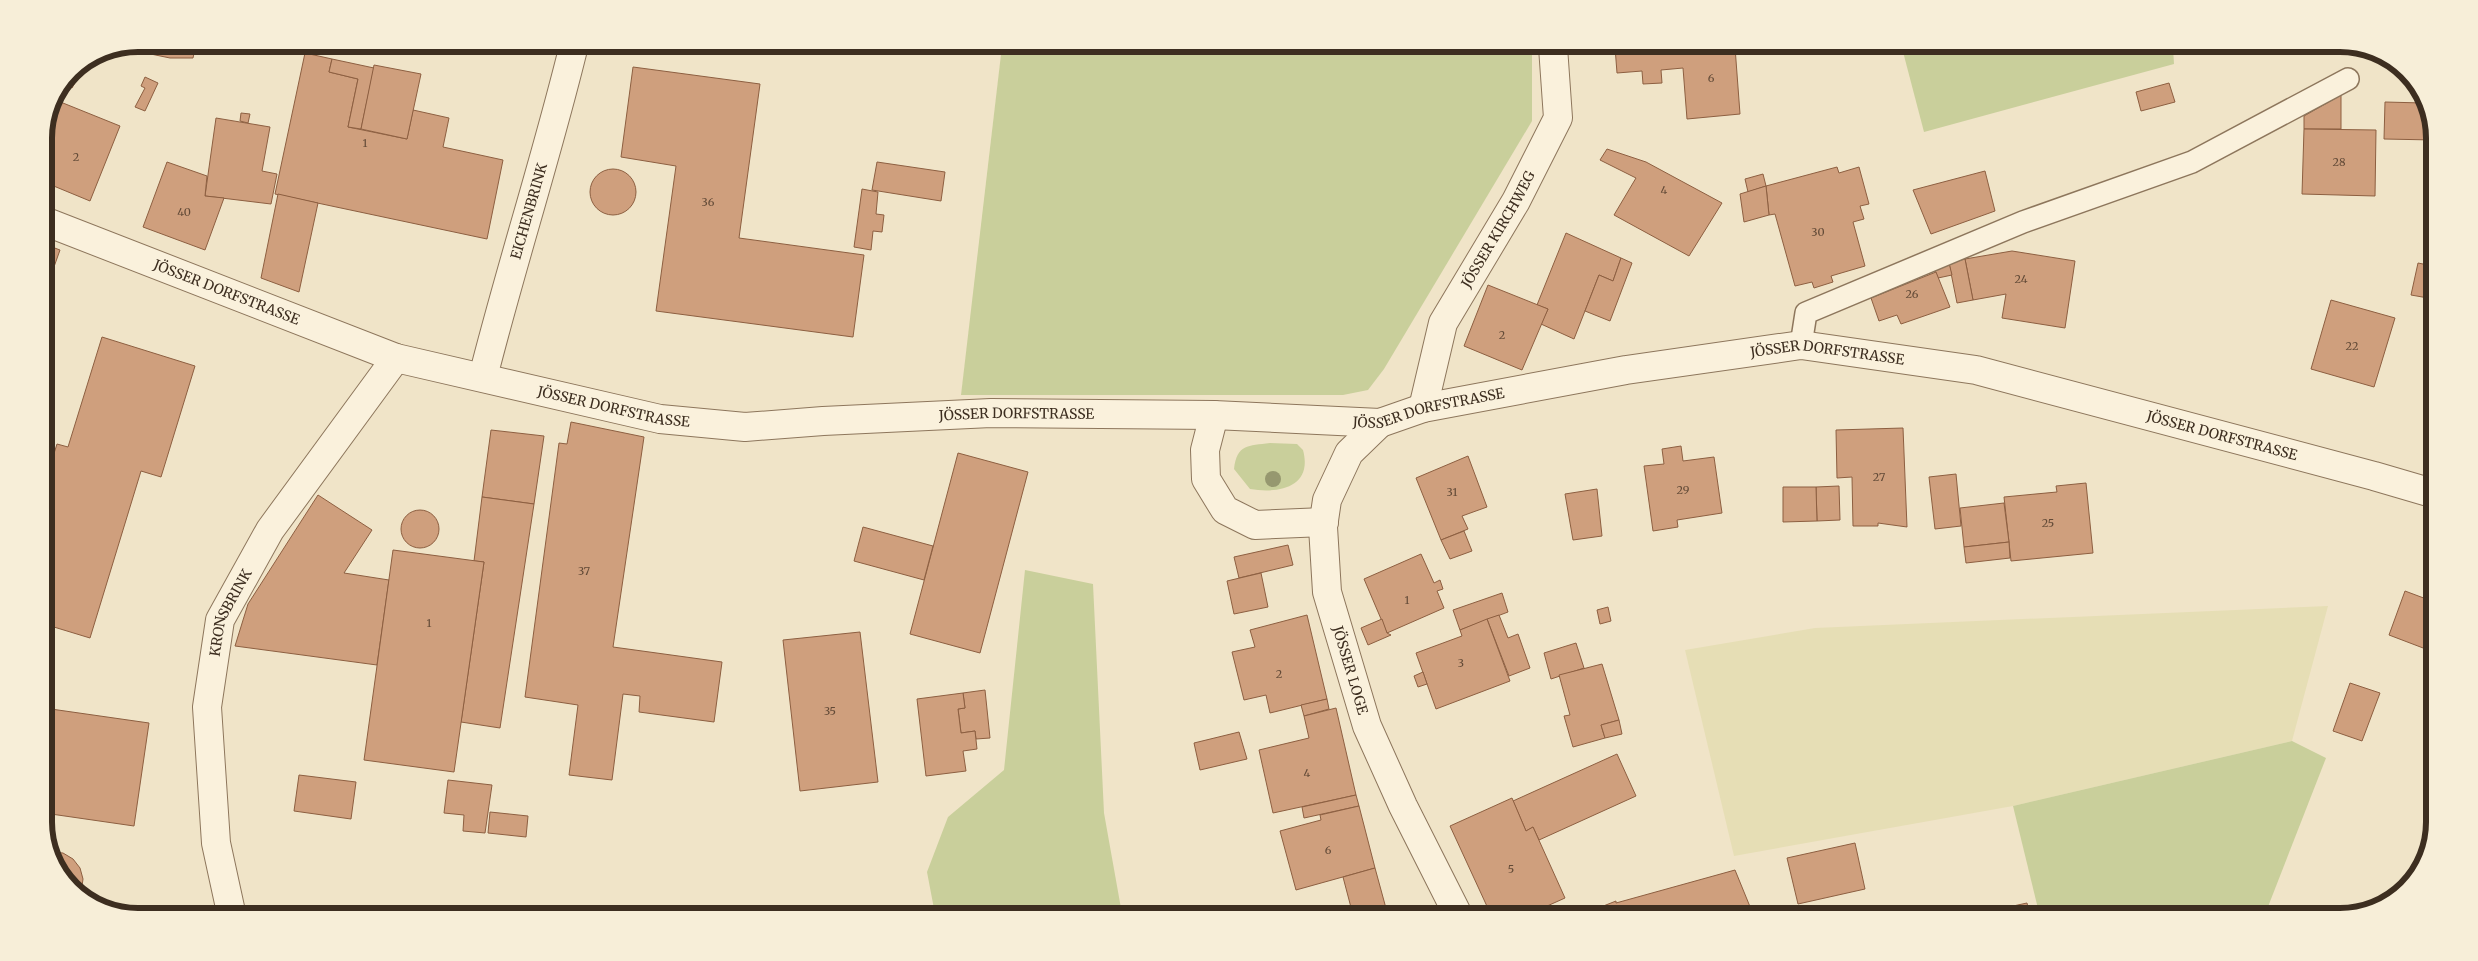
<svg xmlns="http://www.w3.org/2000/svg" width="2478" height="961" font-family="Merriweather,serif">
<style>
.farmland{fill:#e6deb5}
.green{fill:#c9cf9b}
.building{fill:#cf9f7d;stroke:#8d5f41}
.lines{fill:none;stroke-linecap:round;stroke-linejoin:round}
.lane-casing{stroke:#8d765c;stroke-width:24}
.street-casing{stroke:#8d765c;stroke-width:30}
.lane{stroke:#faf1dc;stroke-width:21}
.street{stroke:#faf1dc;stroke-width:28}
.tree{fill:#96986f}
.labels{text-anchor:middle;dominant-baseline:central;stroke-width:4;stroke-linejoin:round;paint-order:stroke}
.number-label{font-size:11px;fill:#624a37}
.street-label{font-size:14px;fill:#3d2e20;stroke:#f7eed8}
.rim{fill:none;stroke:#3d2e20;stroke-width:6}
</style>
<rect width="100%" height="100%" fill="#f0e4c8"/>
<polygon class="farmland" points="2328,606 2292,741 2013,806 1734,856 1685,650 1815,628"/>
<g class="green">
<polygon points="1002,46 1532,47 1532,121 1384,369 1368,390 1343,395 961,395"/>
<polygon points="1902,48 2173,48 2174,64 1924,132"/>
<path d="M1270 443 1297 444 1303 450C1313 487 1279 494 1250 489L1234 469C1237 444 1248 446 1270 443Z"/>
<polygon points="1025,570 1093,584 1104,813 1122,914 935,914 927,872 948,817 1004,770"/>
<polygon points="2292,741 2326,758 2264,917 2040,917 2013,806"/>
</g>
<g class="building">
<polygon points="143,44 196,44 193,58 170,58 141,52"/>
<polygon points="1615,47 1735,47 1740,114 1687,119 1683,68 1661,70 1662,83 1643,84 1642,71 1617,73"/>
<polygon points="2185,48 2211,48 2186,53"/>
<polygon points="305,53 332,59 329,72 358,79 348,127 407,139 413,110 449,118 443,147 503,160 487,239 275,194"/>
<polygon points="332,59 374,68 361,129 348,127 358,79 329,72"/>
<polygon points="88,60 72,88 66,84 72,71"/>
<polygon points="374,65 421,74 407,139 361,129"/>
<polygon points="633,67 760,84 739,238 864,255 853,337 656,311 676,166 621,157"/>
<polygon points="145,77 158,83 145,111 135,107 145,88 141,86"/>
<polygon points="2169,83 2175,102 2141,111 2136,92"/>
<polygon points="2341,95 2341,129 2304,129 2304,116"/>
<polygon points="58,101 120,126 90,201 44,182 44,132"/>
<polygon points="2385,102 2423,103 2434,132 2434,140 2384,139"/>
<polygon points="241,113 250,114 248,123 240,121"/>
<polygon points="216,118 270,127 262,171 277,174 271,204 205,196"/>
<polygon points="2304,129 2376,130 2375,196 2302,194"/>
<polygon points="1607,149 1646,162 1722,203 1689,256 1614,215 1636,178 1600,160"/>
<polygon points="167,162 207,176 205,196 224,198 205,250 143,227"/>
<polygon points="877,162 945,172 941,201 872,190"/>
<polygon points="1837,167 1839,173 1859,167 1869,204 1860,206 1864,219 1853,222 1865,266 1831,276 1833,282 1814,288 1812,282 1795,286 1775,214 1769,215 1766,186"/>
<circle cx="613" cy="192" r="23"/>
<polygon points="1985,171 1995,211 1931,234 1913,190"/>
<polygon points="1763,174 1766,186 1748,192 1745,179"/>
<polygon points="1766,186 1769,215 1744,222 1740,194"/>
<polygon points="862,189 878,192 876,214 884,215 882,232 873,231 871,250 854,247"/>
<polygon points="278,194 318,203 299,292 261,278"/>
<polygon points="1566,233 1621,258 1613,281 1599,275 1574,339 1541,324 1548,309 1537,305"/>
<polygon points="44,244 60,250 44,295"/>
<polygon points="2012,251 2075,261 2065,328 2002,318 2006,294 1973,300 1965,259"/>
<polygon points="1621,258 1632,263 1610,321 1585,311 1599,275 1613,281"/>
<polygon points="1965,259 1973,300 1957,303 1949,263"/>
<polygon points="1949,263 1952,275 1938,278 1934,268"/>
<polygon points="2418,263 2433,266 2433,311 2426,310 2428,298 2411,295"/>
<polygon points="1936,272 1950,307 1901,324 1897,315 1879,321 1871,298"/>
<polygon points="1488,285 1548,309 1522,370 1464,346"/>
<polygon points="2331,300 2395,318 2374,387 2311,369"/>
<polygon points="102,337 195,366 161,477 141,471 90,638 44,624 44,485 57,444 68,447"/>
<polygon points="44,408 51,411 44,428"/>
<polygon points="571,422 644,437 613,647 722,662 714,722 639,712 640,696 623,694 612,780 569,775 578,705 525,697 559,443 567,444"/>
<polygon points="1903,428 1907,527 1878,523 1878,526 1853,526 1852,477 1837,478 1836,430"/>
<polygon points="491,430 544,436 534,504 482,497"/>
<polygon points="1681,446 1683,461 1714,457 1722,513 1677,520 1678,527 1653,531 1644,466 1664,464 1662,449"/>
<polygon points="958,453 1028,472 980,653 910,634"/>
<polygon points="1468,456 1487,507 1462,516 1468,529 1441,540 1416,478"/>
<polygon points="1956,474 1961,526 1935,529 1929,477"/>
<polygon points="2086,483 2093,553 2011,561 2004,497 2057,492 2056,486"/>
<polygon points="1839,486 1840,520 1817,521 1816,487"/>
<polygon points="1783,487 1816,487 1817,521 1783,522"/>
<polygon points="1597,489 1602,536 1573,540 1565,494"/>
<polygon points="318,495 372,530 344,573 389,580 377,665 235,646 248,604"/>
<polygon points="482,497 534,504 500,728 461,722 484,562 474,561"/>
<polygon points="2004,503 2009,542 1964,547 1960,508"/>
<circle cx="420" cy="529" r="19"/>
<polygon points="863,527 933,546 924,580 854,561"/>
<polygon points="1464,531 1472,551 1450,559 1441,540"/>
<polygon points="2009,542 2010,558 1966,563 1964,547"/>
<polygon points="1288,545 1293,565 1239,578 1234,557"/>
<polygon points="393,550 484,562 454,772 364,760"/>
<polygon points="1421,554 1434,583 1440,580 1443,589 1437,591 1444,608 1387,633 1364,579"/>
<polygon points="1261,573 1268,607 1234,614 1227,581"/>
<polygon points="2405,591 2429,600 2431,595 2431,651 2389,635"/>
<polygon points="1502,593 1508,612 1460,630 1453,610"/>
<polygon points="1608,607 1611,621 1600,624 1597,610"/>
<polygon points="1307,615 1327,699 1270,713 1266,695 1244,700 1232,652 1255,647 1250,630"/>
<polygon points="1499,615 1508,638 1518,634 1530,668 1509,676 1487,619"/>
<polygon points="1382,619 1387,633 1391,635 1368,645 1361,628"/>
<polygon points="1487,619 1510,681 1436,709 1416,653 1462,636 1460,630"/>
<polygon points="860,632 878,782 800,791 783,640"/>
<polygon points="1576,643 1584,668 1551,679 1544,653"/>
<polygon points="1602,664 1619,720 1601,725 1605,738 1573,747 1564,716 1570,715 1559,675"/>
<polygon points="1423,672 1427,684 1418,687 1414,676"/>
<polygon points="2350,683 2380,693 2362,741 2333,731"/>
<polygon points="985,690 990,738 976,739 975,731 961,733 958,709 965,708 963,693"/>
<polygon points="963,693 965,708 958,709 961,733 975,731 977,749 963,751 966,771 926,776 917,699"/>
<polygon points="1327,699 1329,709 1304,716 1301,705"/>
<polygon points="44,708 149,723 134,826 44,813"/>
<polygon points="1336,708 1356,795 1273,813 1259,750 1309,738 1304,716"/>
<polygon points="1619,720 1622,734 1605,738 1601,725"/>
<polygon points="1239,732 1247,759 1200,770 1194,743"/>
<polygon points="1617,754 1636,796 1539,840 1533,827 1526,831 1513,801"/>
<polygon points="299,775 356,782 351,819 294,811"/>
<polygon points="448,780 492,785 485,833 463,831 464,815 444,813"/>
<polygon points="1356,795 1359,806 1304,818 1302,807"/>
<polygon points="1512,798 1526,831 1533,827 1565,898 1527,915 1491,915 1450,826"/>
<polygon points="1359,806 1375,868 1296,890 1280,831 1321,820 1320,815"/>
<polygon points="490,812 528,816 526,837 488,833"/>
<polygon points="1855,843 1865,889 1798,904 1787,858"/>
<polygon points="52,852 63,853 73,859 80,868 83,879 81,893 63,880"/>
<polygon points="1375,868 1387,912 1374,915 1353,915 1343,877"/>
<polygon points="1735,870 1753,914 1749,916 1578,916 1616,901 1616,903"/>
<polygon points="2027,903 2030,917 1967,916"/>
</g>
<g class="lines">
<g class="lane-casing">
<polyline id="lane" points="1801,345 1806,313 2023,222 2192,162 2348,79"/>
</g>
<g class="street-casing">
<g id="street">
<path id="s1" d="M44 221 396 358 660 419 745 427 823 421 991 413 1214 415 1380 423 1423 408 1626 370 1801 345 1976 370 2374 476 2432 493"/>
<path id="s2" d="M483 377C511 266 547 156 574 45"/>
<path id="s3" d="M1423 408 1443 323 1516 201 1558 118 1553 47"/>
<polyline points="1214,415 1205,450 1206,479 1225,510 1255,525 1324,522"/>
<path id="s4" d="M1380 423 1349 453 1327 500 1323 527 1327 592 1367 726 1403 806 1458 915"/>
<path id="s5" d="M231 912 216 843 207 707 220 620 270 530 396 358"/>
</g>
</g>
<use href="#lane" class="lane"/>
<use href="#street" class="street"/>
</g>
<circle class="tree" cx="1273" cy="479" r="8"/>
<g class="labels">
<g class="number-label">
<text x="1711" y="78">6</text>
<text x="365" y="143">1</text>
<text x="76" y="157">2</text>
<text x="2339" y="162">28</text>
<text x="1664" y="190">4</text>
<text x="708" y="202">36</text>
<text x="184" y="212">40</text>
<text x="1818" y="232">30</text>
<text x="2021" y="279">24</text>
<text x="1912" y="294">26</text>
<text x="1502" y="335">2</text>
<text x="2352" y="346">22</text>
<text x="1879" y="477">27</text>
<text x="1683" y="490">29</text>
<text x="1452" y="492">31</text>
<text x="2048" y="523">25</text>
<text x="584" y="571">37</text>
<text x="1407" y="600">1</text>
<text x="429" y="623">1</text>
<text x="1461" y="663">3</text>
<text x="1279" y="674">2</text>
<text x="830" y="711">35</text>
<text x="1307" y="773">4</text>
<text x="1328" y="850">6</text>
<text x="1511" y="869">5</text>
</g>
<g class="street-label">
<text stroke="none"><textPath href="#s2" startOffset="172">EICHENBRINK</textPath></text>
<text stroke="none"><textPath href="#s3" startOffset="196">JÖSSER KIRCHWEG</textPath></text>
<text stroke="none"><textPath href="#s1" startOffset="196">JÖSSER DORFSTRASSE</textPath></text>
<text stroke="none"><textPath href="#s1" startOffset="1825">JÖSSER DORFSTRASSE</textPath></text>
<text stroke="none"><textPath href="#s1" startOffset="601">JÖSSER DORFSTRASSE</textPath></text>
<text stroke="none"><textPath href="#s1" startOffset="1420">JÖSSER DORFSTRASSE</textPath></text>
<text stroke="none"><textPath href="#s1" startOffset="1006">JÖSSER DORFSTRASSE</textPath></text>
<text stroke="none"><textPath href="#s1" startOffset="2230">JÖSSER DORFSTRASSE</textPath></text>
<text stroke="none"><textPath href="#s5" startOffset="305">KRONSBRINK</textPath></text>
<text stroke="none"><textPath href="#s4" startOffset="269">JÖSSER LOGE</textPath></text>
</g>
</g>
<path d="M0 0H2478V961H0ZM138 52H2340A86 86 0 0 1 2426 138V822A86 86 0 0 1 2340 908H138A86 86 0 0 1 52 822V138A86 86 0 0 1 138 52Z" fill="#f7eed8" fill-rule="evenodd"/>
<path class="rim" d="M138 52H2340A86 86 0 0 1 2426 138V822A86 86 0 0 1 2340 908H138A86 86 0 0 1 52 822V138A86 86 0 0 1 138 52Z"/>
</svg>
